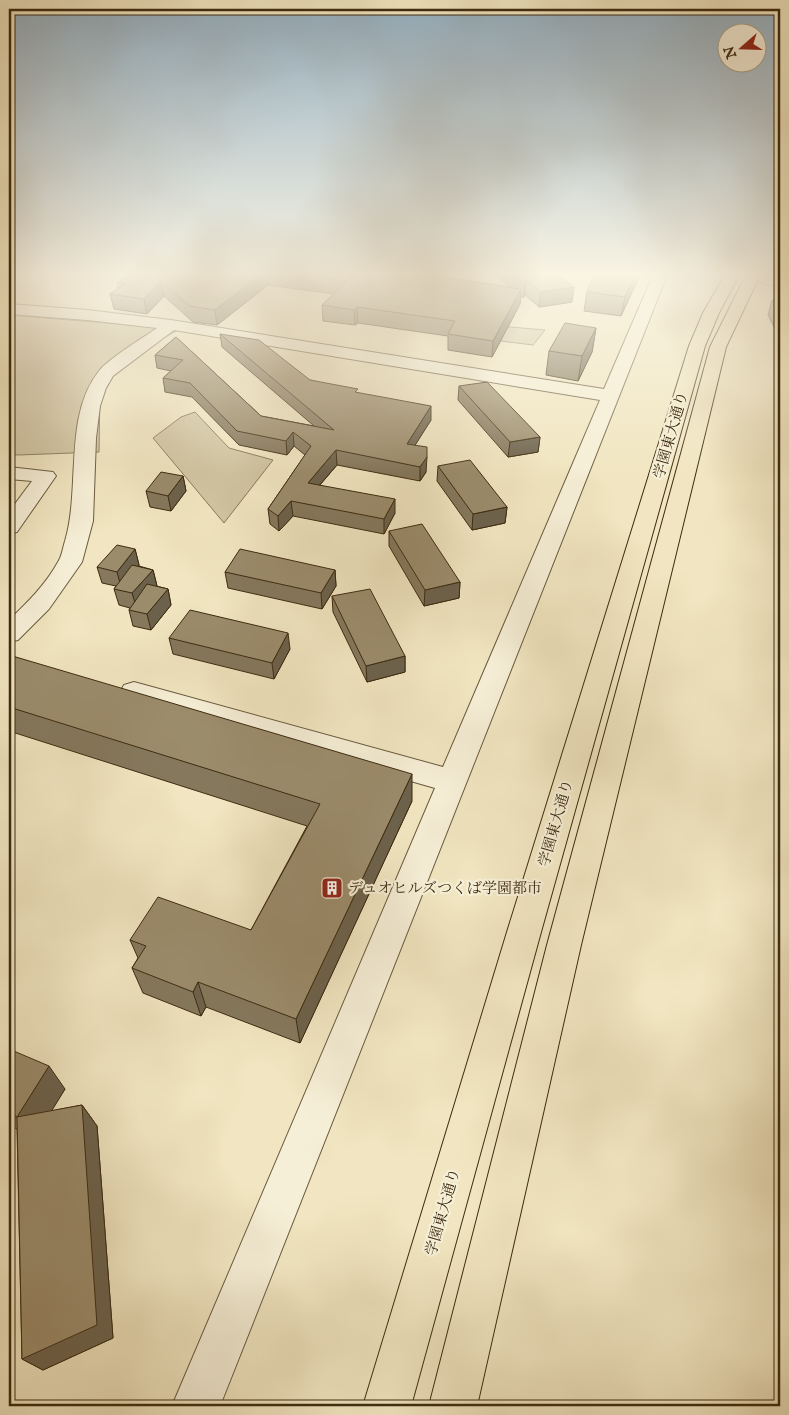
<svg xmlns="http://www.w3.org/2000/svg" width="789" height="1415" font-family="'IM FELL English','Noto Serif JP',serif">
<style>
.green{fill:#d2c6a3;stroke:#88785a}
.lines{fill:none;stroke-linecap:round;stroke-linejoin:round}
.minor-casing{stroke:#6a5a3c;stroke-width:2}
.major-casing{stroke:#3d2b10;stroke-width:2}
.minor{fill:#f6efd7;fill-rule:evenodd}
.major{fill:#f1e6c1;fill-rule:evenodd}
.wall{fill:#85785d;stroke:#3d2b10}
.shaded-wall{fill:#6c624c;stroke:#3d2b10}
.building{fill:#9b8c6c;stroke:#3d2b10}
.labels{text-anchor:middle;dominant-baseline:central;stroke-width:4.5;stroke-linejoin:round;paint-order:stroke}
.street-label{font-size:15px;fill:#3d2b10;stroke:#f6efd7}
.poi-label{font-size:15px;fill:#3d2b10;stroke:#f6efd7;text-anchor:start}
</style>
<rect width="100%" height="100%" fill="#f1e6c1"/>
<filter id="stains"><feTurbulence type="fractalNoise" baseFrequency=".004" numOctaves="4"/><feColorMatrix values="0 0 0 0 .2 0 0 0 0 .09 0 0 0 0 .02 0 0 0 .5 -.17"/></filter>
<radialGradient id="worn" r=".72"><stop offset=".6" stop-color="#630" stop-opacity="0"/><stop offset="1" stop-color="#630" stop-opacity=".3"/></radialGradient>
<g class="green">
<polygon points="9,315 180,329 115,364 100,387 99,452 18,455 9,454"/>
<polygon points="464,323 545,330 533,345 461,336"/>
<polygon points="195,412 229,448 273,460 224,523 153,438 181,417"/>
</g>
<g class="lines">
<g class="minor-casing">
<g id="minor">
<path d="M653 275H667L220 1406H172L435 788 124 699 120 692 124 685 134 682 443 767 600 400 174 330 113 376 106 388 100 406 96 438 93 521 82 562 49 609 18 640 9 642V620C27 603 46 584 58 562 62 556 63 547 65 541 81 488 63 416 99 371 108 359 143 338 157 328L87 320 9 314V304L87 310 171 320 604 389Z"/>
<polygon points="742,275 764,275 780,279 780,287 744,278"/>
<polygon points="9,467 53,472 56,476 17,532 9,534 9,512 32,481 9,479"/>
</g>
</g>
<g class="major-casing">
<g id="major">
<polygon points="725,275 739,275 719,313 705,346 541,932 411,1406 363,1406 507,932 689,346 703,313"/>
<polygon points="746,275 760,275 726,347 581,945 477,1406 429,1406 547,945 710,347"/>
</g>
</g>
<use href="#minor" class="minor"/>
<use href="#major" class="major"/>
</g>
<g class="wall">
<polygon points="128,275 429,275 510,287 495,275 558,275 572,302 539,307 525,295 523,298 520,296 520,304 492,357 448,350 448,336 358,323 355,325 323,321 322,305 334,294 268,285 217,325 193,322 164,296 147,314 114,309 110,294 118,289 117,283"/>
<polygon points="640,275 621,316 584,311 587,292"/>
<polygon points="772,300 780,301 780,335 778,335 768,315"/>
<polygon points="596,328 592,352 578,381 546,375 549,351"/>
<polygon points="220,334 310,380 358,393 431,420 415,445 426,472 420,481 337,465 320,485 395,513 384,534 293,516 279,531 270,524 268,509 305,455 294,446 287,455 239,445 192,397 165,392 163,378 171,371 157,368 155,355 176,337 261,416 314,426 222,347"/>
<polygon points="459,386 540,437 538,452 508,457 458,400"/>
<polygon points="438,466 507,507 505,523 472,530 437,481"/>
<polygon points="183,476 186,491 171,511 150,507 146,491"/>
<polygon points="389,531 460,582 459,598 424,606 389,546"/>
<polygon points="135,549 139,565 139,566 153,570 157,586 156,586 168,589 171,605 151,630 133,626 129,610 130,608 119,605 114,589 116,586 102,583 97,567"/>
<polygon points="335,570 336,586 322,609 228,588 225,572"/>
<polygon points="332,596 405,656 405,672 367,682 333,612"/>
<polygon points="169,638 290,649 274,679 173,654"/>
<polygon points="9,655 412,801 300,1043 206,1007 201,1016 143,993 132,968 138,958 130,940 251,930 307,826 9,731"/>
<polygon points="9,1049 65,1089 51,1111 82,1105 97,1126 113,1338 43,1370 22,1359 17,1129 9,1125"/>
</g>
<g class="shaded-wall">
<polygon points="261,275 267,275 268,285 217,325 215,310"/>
<polygon points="635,275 640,275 621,316 625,297"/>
<polygon points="526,280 525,295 523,298 524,283"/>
<polygon points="161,281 164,296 147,314 144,299"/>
<polygon points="574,287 572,302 539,307 540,292"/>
<polygon points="521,289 520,304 492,357 493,341"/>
<polygon points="357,307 358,323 355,325 354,310"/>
<polygon points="596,328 592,352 578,381 582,356"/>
<polygon points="431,406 431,420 407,458 407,444"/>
<polygon points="293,432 294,446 287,455 286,441"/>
<polygon points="540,437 538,452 508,457 510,442"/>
<polygon points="336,450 337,465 309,497 308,483"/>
<polygon points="427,457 426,472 420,481 420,467"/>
<polygon points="183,476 186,491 171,511 168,496"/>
<polygon points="395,499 395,513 384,534 384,519"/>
<polygon points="291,501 293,516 279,531 278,516"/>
<polygon points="507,507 505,523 472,530 473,514"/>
<polygon points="135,549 139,565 121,587 117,572"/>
<polygon points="153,570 157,586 137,609 132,593"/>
<polygon points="335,570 336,586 322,609 321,593"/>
<polygon points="460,582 459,598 424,606 425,590"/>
<polygon points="168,589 171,605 151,630 147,614"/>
<polygon points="288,633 290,649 274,679 272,663"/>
<polygon points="405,656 405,672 367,682 366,666"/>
<polygon points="412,774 412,801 300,1043 296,1019"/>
<polygon points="198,982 206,1007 201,1016 193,992"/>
<polygon points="49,1066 65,1089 35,1138 17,1117"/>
<polygon points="82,1105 97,1126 113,1338 43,1370 22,1359"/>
</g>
<g class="building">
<polygon points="128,275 261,275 215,310 190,306 161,281 144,299 110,294 125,284 117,283"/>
<polygon points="298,275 427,275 521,289 493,341 448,334 455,321 357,307 354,310 322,305 347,281"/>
<polygon points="514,275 558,275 574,287 540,292 526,280 524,283"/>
<polygon points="594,275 635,275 625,297 587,292"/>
<polygon points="772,300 780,301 780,318 772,302 773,302"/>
<polygon points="565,323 596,328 582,356 549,351"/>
<polygon points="220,334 259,340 310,380 358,389 355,392 431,406 407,444 427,447 427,457 420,467 336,450 308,483 395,499 384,519 291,501 278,516 268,509 311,446 293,432 286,441 237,431 190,383 163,378 183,360 155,355 176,337 261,416 334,430"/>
<polygon points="487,382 540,437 510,442 459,386"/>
<polygon points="470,460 507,507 473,514 438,466"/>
<polygon points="161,472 183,476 168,496 146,491"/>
<polygon points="422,524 460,582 425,590 389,531"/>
<polygon points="117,545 135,549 117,572 97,567"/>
<polygon points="240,549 335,570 321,593 225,572"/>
<polygon points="132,565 153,570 132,593 114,589"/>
<polygon points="147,584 168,589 147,614 129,610"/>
<polygon points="370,589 405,656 366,666 332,596"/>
<polygon points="190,610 288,633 272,663 169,638"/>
<polygon points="9,655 412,774 296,1019 198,982 193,992 132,968 146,946 130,940 158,897 251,930 320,804 9,707"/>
<polygon points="9,1049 49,1066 17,1117 9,1113"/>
<polygon points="82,1105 97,1325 22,1359 17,1117"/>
</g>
<linearGradient id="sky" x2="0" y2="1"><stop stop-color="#93aec0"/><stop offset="0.58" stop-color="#f9f4e3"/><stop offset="1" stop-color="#f9f4e3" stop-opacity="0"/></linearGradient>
<rect width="789" height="473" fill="url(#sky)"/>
<defs>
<g id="building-square" transform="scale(1.125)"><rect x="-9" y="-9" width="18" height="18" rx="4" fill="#8f2418" stroke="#f6efd7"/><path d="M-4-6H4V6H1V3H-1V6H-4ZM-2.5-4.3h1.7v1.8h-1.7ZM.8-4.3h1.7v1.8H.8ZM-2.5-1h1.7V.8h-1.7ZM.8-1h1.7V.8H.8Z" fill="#fff"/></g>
</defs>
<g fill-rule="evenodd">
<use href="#building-square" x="332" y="888"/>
</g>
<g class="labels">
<g class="street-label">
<text transform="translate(671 435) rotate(-74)">学園東大通り</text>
<text transform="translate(556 823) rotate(-74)">学園東大通り</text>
<text transform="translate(443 1212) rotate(-74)">学園東大通り</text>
</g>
<g class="poi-label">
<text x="348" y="888">デュオヒルズつくば学園都市</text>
</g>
</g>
<rect width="789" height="1415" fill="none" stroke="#f1e6c1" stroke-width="30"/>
<rect x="10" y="10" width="769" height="1395" fill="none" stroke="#3d2b10" stroke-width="2.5"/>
<rect x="15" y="15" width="759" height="1385" fill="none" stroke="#3d2b10"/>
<g transform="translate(742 48) rotate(250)"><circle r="24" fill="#f6efd7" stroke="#aca187"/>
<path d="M0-4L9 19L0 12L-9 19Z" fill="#8f2418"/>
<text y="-8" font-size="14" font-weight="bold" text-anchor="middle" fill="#3d2b10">N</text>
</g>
<rect width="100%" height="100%" filter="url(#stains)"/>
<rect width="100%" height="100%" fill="url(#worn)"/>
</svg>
